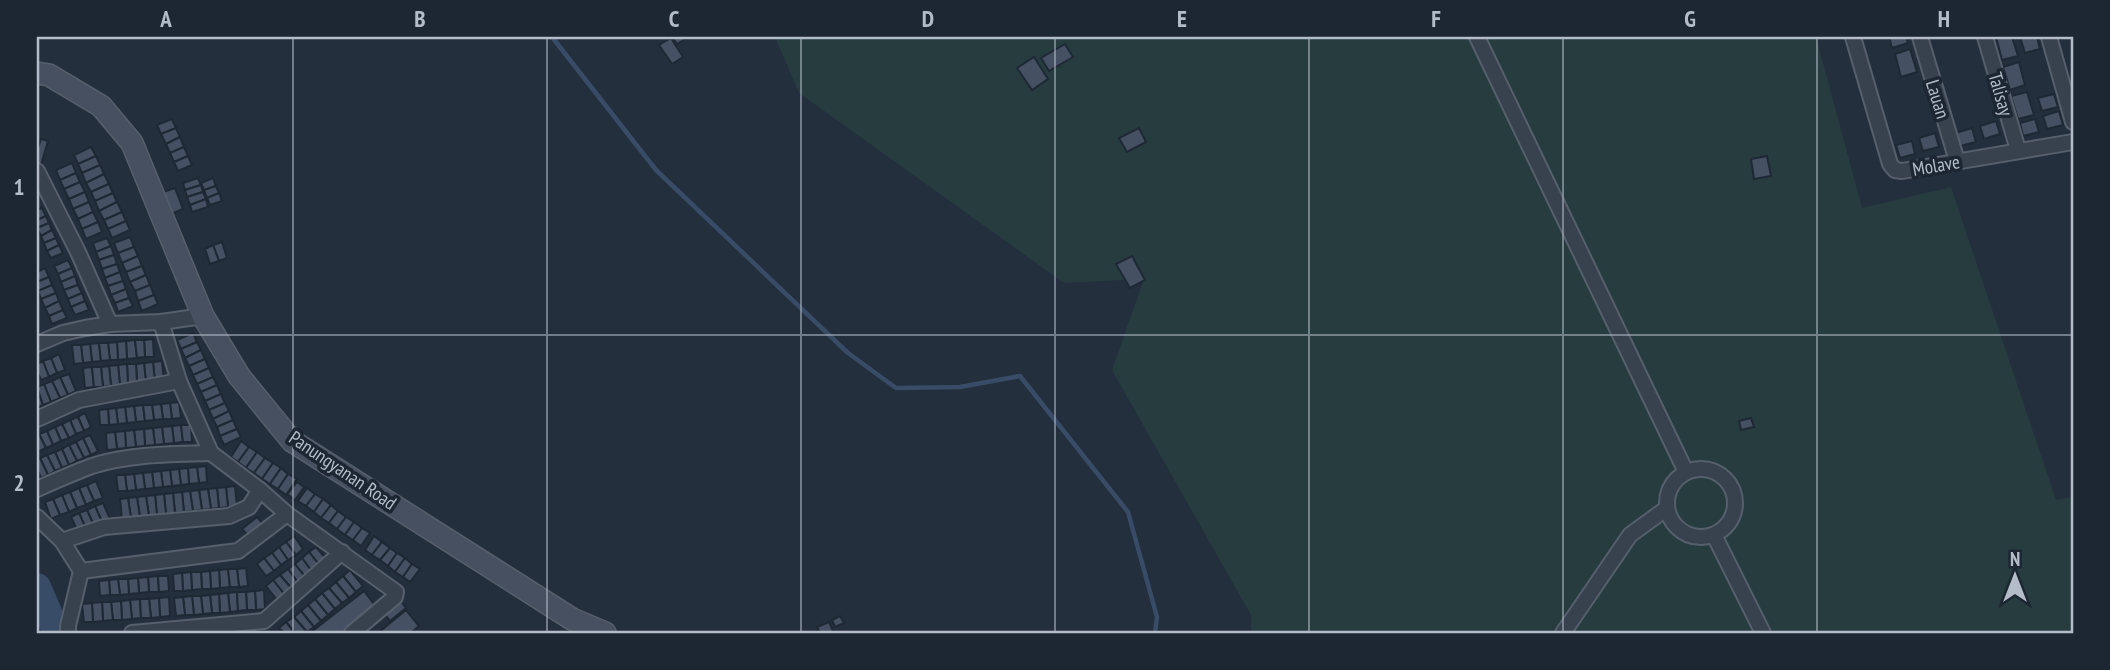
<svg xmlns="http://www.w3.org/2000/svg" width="2110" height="670" font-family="'PT Sans Narrow',sans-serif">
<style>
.green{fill:#263c3f}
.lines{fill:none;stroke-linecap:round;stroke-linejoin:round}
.stream{stroke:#394c67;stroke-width:4.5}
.river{stroke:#394c67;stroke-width:28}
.building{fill:#455162;stroke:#1f2835;stroke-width:2}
.street-casing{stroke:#565f6c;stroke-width:18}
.secondary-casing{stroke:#565f6c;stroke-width:24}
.street{stroke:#38414e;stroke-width:14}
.secondary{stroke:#465061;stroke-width:21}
.grid{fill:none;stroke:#b4bcc9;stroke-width:2;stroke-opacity:0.55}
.labels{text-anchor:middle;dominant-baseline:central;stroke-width:7;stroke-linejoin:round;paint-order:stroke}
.street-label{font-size:19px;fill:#b4bcc9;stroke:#1d2633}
.neatline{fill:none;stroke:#b4bcc9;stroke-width:2.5}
.grid-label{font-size:23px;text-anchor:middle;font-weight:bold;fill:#b4bcc9}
</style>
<rect width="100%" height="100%" fill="#242f3e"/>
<polygon class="green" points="775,37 1816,37 1862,208 1951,187 2056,500 2073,497 2073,633 1251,633 1251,615 1112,370 1144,279 1064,283 799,93"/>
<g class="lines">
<polyline class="stream" points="552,37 656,170 848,353 896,388 960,387 1020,376 1128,512 1157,617 1155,633"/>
<polyline class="river" points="37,587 57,633"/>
</g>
<g class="building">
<polygon points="672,37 689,37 677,44"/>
<polygon points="1889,37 1906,37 1908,43 1892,48"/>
<polygon points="1996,37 2012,37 2018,56 2002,60"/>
<polygon points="2020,37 2037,37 2040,49 2025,53"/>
<polygon points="671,38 683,57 672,64 659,45"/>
<polygon points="1065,44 1073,57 1049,71 1041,58"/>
<polygon points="1910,49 1917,72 1901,77 1895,54"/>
<polygon points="1034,57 1048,79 1032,90 1017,68"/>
<polygon points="2019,62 2025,85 2010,90 2003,67"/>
<polygon points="2027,92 2034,115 2018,119 2011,96"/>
<polygon points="2054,94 2058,107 2042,111 2038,98"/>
<polygon points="2059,111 2063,125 2047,129 2043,116"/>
<polygon points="172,119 176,128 161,134 157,125"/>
<polygon points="2035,119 2039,132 2023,136 2020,123"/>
<polygon points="1996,121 2000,134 1984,139 1980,126"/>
<polygon points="176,128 180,137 166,144 161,134"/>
<polygon points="1139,128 1146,142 1127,152 1119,138"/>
<polygon points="1972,128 1976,142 1960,146 1956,133"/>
<polygon points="1935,133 1939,147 1923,151 1919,138"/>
<polygon points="180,137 184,147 170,153 166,144"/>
<polygon points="41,139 48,141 41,165 37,163 37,151"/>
<polygon points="1912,141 1915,154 1900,158 1896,145"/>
<polygon points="91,147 96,156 78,164 74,155"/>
<polygon points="184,147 188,156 174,162 170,153"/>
<polygon points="96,156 100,165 82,173 78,164"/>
<polygon points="188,156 192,165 178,171 174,162"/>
<polygon points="1767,156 1771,176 1754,179 1751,159"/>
<polygon points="72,163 76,173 60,180 56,170"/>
<polygon points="100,165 104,174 86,183 82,173"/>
<polygon points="76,173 80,182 64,189 60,180"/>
<polygon points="104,174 109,184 91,192 86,183"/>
<polygon points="198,178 201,185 185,190 183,183"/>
<polygon points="213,178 216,186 204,190 201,183"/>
<polygon points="80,182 85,192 69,199 64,189"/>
<polygon points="109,184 113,193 95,201 91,192"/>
<polygon points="201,185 203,192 187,197 185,190"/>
<polygon points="216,186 219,193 207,198 204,190"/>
<polygon points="175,188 183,209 171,214 163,192"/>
<polygon points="85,192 89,202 73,209 69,199"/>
<polygon points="203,192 206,199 190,205 187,197"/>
<polygon points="113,193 117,202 99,211 95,201"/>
<polygon points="219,193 222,201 210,205 207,198"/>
<polygon points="206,199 208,207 192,212 190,205"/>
<polygon points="89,202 93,212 78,219 73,209"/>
<polygon points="117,202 122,212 104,220 99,211"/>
<polygon points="42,208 46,216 37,220 37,210"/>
<polygon points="93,212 98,222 82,229 78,219"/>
<polygon points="122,212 126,221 108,229 104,220"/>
<polygon points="46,216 49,223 37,228 37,220"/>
<polygon points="126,221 130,230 112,238 108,229"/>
<polygon points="98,222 102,232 86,239 82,229"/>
<polygon points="49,223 52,230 41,236 37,228"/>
<polygon points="52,230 56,238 44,243 41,236"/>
<polygon points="130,237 134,247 118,253 114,243"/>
<polygon points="56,238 59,245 47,251 44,243"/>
<polygon points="107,238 111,246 96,252 93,243"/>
<polygon points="222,242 227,258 219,261 213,245"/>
<polygon points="59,245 63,253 51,258 47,251"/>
<polygon points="213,245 219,261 210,264 205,249"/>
<polygon points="111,246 114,255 99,260 96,252"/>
<polygon points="134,247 138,256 122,263 118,253"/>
<polygon points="114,255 117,264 102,269 99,260"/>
<polygon points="138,256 142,266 126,272 122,263"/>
<polygon points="1132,256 1145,280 1130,288 1116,264"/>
<polygon points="68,260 72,268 58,274 54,266"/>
<polygon points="117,264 120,272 105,278 102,269"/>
<polygon points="142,266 146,275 130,282 126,272"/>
<polygon points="45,268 49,277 37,282 37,272"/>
<polygon points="72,268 75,276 61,282 58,274"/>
<polygon points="120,272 123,281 108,286 105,278"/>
<polygon points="146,275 150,285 135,291 130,282"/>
<polygon points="75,276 78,285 64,290 61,282"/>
<polygon points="49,277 52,285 38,291 37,282"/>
<polygon points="123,281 126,289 111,295 108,286"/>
<polygon points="52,285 56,293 41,299 38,291"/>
<polygon points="78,285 82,293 68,299 64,290"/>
<polygon points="150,285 154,295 138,301 135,291"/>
<polygon points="126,289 129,298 115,303 111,295"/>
<polygon points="56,293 59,301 45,308 41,299"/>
<polygon points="82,293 85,301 71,307 68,299"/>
<polygon points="154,295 158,304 142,311 138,301"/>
<polygon points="129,298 133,306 118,312 115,303"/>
<polygon points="59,301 63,310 49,316 45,308"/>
<polygon points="85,301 89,310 75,315 71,307"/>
<polygon points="63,310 67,318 52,324 49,316"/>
<polygon points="193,333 197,342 181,349 177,340"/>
<polygon points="153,339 154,357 145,357 144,340"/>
<polygon points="135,340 137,358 127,359 126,341"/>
<polygon points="135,340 144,340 145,357 137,358"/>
<polygon points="126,341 127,359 118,360 117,342"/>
<polygon points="117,342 118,360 110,360 108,343"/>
<polygon points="197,342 201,350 185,358 181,349"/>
<polygon points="99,343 101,361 92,362 90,344"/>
<polygon points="99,343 108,343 110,360 101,361"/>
<polygon points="90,344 92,362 83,363 81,345"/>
<polygon points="72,345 81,345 83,363 74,364"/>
<polygon points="201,350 205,359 189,366 185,358"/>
<polygon points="59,354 65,370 57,373 51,358"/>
<polygon points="51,358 57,373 49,377 43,361"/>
<polygon points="205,359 209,368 193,375 189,366"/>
<polygon points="43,361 49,377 41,380 37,371 37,364"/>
<polygon points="162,361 164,381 155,382 153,362"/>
<polygon points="153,362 155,382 146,383 144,363"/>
<polygon points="144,363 146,383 137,384 136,364"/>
<polygon points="127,364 136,364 137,384 128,384"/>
<polygon points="127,364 128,384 120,385 118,365"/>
<polygon points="118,365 120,385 111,386 109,366"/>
<polygon points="109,366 111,386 103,387 101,367"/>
<polygon points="92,367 94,387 85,388 83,368"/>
<polygon points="92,367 101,367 103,387 94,387"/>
<polygon points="209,368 213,377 197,384 193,375"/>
<polygon points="69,374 76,391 68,395 60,377"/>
<polygon points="60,377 68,395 60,398 52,381"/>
<polygon points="213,377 217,385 201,392 197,384"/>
<polygon points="52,381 60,398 51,402 44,384"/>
<polygon points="44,384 51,402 43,405 37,387"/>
<polygon points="217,385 221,394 205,401 201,392"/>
<polygon points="37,390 43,405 37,408"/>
<polygon points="221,394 225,403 209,410 205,401"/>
<polygon points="179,402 181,418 172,419 170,403"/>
<polygon points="170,403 172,419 163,419 161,404"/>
<polygon points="225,403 229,411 213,419 209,410"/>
<polygon points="161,404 163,419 154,420 152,405"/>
<polygon points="143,405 145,421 136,422 134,406"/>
<polygon points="143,405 152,405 154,420 145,421"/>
<polygon points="134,406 136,422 127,423 125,407"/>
<polygon points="125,407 127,423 118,424 116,408"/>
<polygon points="116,408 118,424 109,425 108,409"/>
<polygon points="108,409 109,425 100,425 99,410"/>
<polygon points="229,411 233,420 217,427 213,419"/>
<polygon points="85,413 91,427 84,431 78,417"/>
<polygon points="78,417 84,431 76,434 70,420"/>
<polygon points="1751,418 1754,427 1741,430 1739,421"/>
<polygon points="70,420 76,434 69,438 62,424"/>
<polygon points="233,420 237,429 220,436 217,427"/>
<polygon points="62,424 69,438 61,441 55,427"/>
<polygon points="181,425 183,442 174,443 172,426"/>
<polygon points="181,425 191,425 192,442 183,442"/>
<polygon points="172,426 174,443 164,444 162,427"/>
<polygon points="55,427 61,441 53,445 47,431"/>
<polygon points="162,427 164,444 155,445 153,428"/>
<polygon points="153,428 155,445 145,446 144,429"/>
<polygon points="144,429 145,446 136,447 134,430"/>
<polygon points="237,429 241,437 224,445 220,436"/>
<polygon points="134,430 136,447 126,448 125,431"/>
<polygon points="47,431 53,445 46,448 39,434"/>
<polygon points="125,431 126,448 117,449 115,432"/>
<polygon points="115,432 117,449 107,450 106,433"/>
<polygon points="39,434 46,448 38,452 37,435"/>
<polygon points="90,435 98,451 91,455 83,438"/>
<polygon points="83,438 91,455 84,458 76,442"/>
<polygon points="241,441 249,447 238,462 231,457"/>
<polygon points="76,442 84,458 77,461 69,445"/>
<polygon points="69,445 77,461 69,465 62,449"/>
<polygon points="249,447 257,452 246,468 238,462"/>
<polygon points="62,449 69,465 62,468 55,452"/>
<polygon points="55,452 62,468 55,471 47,455"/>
<polygon points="257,452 265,458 254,473 246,468"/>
<polygon points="47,455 55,471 48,475 40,458"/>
<polygon points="40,458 48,475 41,478 37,469 37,460"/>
<polygon points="265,458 273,463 262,479 254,473"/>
<polygon points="273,463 281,468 270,484 262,479"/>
<polygon points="206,466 207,482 199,483 197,467"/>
<polygon points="197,467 199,483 189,484 188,468"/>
<polygon points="188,468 189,484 181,485 179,469"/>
<polygon points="281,468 288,474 278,489 270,484"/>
<polygon points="179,469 181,485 172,486 170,470"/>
<polygon points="170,470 172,486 163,487 161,471"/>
<polygon points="161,471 163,487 154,488 152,472"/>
<polygon points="152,472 154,488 145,489 143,473"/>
<polygon points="143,473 145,489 136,490 134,474"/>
<polygon points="134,474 136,490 127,491 125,475"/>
<polygon points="288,474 297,479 286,495 278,489"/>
<polygon points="116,475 125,475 127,491 118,491"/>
<polygon points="96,481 103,498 94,501 87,485"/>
<polygon points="297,482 304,487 295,500 287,494"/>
<polygon points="87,485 94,501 86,505 79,488"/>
<polygon points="235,486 237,506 228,507 226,487"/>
<polygon points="226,487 228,507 219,508 217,488"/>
<polygon points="79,488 86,505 77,508 70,492"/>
<polygon points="217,488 219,508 211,509 208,489"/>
<polygon points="307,488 315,494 306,506 298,501"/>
<polygon points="208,489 211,509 202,510 199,490"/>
<polygon points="199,490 202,510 193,511 190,491"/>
<polygon points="190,491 193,511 184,512 182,492"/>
<polygon points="70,492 77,508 69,512 62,495"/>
<polygon points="182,492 184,512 175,513 173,493"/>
<polygon points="173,493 175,513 166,514 164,494"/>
<polygon points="164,494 166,514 157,515 155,495"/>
<polygon points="315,494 323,499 314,512 306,506"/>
<polygon points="62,495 69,512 60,515 53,499"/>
<polygon points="155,495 157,515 149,516 146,496"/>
<polygon points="146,496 149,516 140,517 137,497"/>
<polygon points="137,497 140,517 131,518 128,498"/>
<polygon points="128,498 131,518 122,519 120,499"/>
<polygon points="53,499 60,515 51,519 45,502"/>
<polygon points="323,499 331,505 321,518 314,512"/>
<polygon points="103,503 111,521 103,524 95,506"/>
<polygon points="331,505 338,511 329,523 321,518"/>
<polygon points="95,506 103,524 95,528 87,510"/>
<polygon points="87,510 95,528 87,531 79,513"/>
<polygon points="338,511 346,517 337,529 329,523"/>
<polygon points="79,513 87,531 79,534 71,517"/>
<polygon points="257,517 266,527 251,539 242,529"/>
<polygon points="346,517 354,522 345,535 337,529"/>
<polygon points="354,522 362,528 353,540 345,535"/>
<polygon points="362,528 370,533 361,546 353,540"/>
<polygon points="294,536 303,549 296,555 286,542"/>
<polygon points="374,536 382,542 372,555 365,550"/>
<polygon points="286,542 296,555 288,560 279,547"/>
<polygon points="382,542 390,548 380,560 372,555"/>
<polygon points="279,547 288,560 281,565 272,553"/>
<polygon points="316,547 328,561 321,567 309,552"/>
<polygon points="390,548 397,553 388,566 380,560"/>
<polygon points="309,552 321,567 313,573 302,558"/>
<polygon points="272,553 281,565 274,571 264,558"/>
<polygon points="397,553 405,558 395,572 388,566"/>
<polygon points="264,558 274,571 266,576 257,564"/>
<polygon points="302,558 313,573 306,578 295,564"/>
<polygon points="405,558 412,564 403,577 395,572"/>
<polygon points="295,564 306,578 299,584 288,569"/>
<polygon points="412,564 420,569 410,582 403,577"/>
<polygon points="246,568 248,586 239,587 237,569"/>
<polygon points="228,569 230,587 220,588 219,570"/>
<polygon points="228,569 237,569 239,587 230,587"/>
<polygon points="288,569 299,584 292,589 280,575"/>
<polygon points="219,570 220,588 211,589 210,571"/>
<polygon points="350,570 363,586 356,592 343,576"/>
<polygon points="210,571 211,589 202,589 201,572"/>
<polygon points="191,572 201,572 202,589 192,590"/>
<polygon points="191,572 192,590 183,591 182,573"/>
<polygon points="182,573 183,591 174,591 173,574"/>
<polygon points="280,575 292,589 285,595 273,580"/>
<polygon points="158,576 159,592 149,592 148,577"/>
<polygon points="158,576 168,576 169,591 159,592"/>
<polygon points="343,576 356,592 349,598 336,582"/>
<polygon points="148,577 149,592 139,593 138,578"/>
<polygon points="138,578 139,593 129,594 128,579"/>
<polygon points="118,579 128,579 129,594 120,595"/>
<polygon points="118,579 120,595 110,595 109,580"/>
<polygon points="109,580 110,595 100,596 99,581"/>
<polygon points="273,580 285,595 277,600 266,586"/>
<polygon points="336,582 349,598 342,603 329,588"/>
<polygon points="329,588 342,603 335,609 322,593"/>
<polygon points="264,590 265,609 256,610 255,591"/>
<polygon points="255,591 256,610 247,610 246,592"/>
<polygon points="364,591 377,608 344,633 310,633"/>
<polygon points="237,592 238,611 230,612 228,593"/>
<polygon points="237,592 246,592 247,610 238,611"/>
<polygon points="228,593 230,612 220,613 219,594"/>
<polygon points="322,593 335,609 328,615 315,599"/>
<polygon points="219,594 220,613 212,613 210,595"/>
<polygon points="210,595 212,613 203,614 201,596"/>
<polygon points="192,596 201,596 203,614 194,615"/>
<polygon points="192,596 194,615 185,615 183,597"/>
<polygon points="169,597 170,616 160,617 159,598"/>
<polygon points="183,597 185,615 176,616 174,598"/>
<polygon points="159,598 160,617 151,618 149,599"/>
<polygon points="140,599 141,618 132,619 130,600"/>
<polygon points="140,599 149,599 151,618 141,618"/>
<polygon points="315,599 328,615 321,621 308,605"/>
<polygon points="130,600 132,619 122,620 121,601"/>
<polygon points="400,600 406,608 390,621 384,613"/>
<polygon points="121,601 122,620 113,620 111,602"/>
<polygon points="102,602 111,602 113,620 103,621"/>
<polygon points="102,602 103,621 93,622 92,603"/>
<polygon points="92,603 93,622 84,622 82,604"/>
<polygon points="308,605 321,621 314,627 301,611"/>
<polygon points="406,610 419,626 411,633 378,633"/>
<polygon points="301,611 314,627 307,632 294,617"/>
<polygon points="840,616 844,623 835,627 832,620"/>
<polygon points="294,617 307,632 305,633 295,633 286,622"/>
<polygon points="286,622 295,633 284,633 279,628"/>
<polygon points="829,622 834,633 820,633 817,627"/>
</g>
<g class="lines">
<g class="street-casing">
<g id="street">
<polyline points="1477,37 1686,472"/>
<polyline points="1853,37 1890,164 1895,170 1902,171 2073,142"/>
<polyline points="1920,37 1957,161"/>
<polyline points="1985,37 2018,150"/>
<polyline points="2049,37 2073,122"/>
<polyline points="37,171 78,252 110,324"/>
<polyline points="161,322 179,381 211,453 260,490 287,514 396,592 395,597 352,633"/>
<polyline points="37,344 63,333 85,328 110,324 161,322 203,316"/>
<polyline points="37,419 79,400 179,381"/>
<circle cx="1701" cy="503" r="34"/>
<path d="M37 489C55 481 73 473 92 466 130 454 172 454 211 453"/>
<polyline points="37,517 62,541 81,571 68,626 68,633"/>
<polyline points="1714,535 1763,633"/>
<polyline points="62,541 104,527 229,516 249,507 260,490"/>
<polyline points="81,571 238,551 287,514"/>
<polyline points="132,633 264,621 342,552"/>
<polyline points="1563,633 1630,535 1667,508"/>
</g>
</g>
<g class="secondary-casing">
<polyline id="secondary" points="37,73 49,75 101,106 132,143 203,316 239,376 292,441 572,619 605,633"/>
</g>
<use href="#street" class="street"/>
<use href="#secondary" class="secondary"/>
</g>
<path class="grid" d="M293 37V633M547 37V633M801 37V633M1055 37V633M1309 37V633M1563 37V633M1817 37V633M37 335H2073"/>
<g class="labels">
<g class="street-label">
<text transform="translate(2001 94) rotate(74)">Talisay</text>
<text transform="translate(1938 99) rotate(73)">Lauan</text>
<text transform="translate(1936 165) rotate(-10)">Molave</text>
<text transform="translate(343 470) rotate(34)">Panungyanan Road</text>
</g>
</g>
<rect width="2110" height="670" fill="none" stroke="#1d2633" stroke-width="77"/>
<g transform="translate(2015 576)" stroke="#1d2633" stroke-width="5" paint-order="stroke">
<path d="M0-5L12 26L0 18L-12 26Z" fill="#b4bcc9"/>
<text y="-10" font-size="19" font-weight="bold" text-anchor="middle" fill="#b4bcc9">N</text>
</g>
<rect x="38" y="38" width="2034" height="594" class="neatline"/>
<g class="grid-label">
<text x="166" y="27">A</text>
<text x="420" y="27">B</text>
<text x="674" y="27">C</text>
<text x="928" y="27">D</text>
<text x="1182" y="27">E</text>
<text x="1436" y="27">F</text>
<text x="1690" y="27">G</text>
<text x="1944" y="27">H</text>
<text x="19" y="195">1</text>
<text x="19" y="491">2</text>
</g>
</svg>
